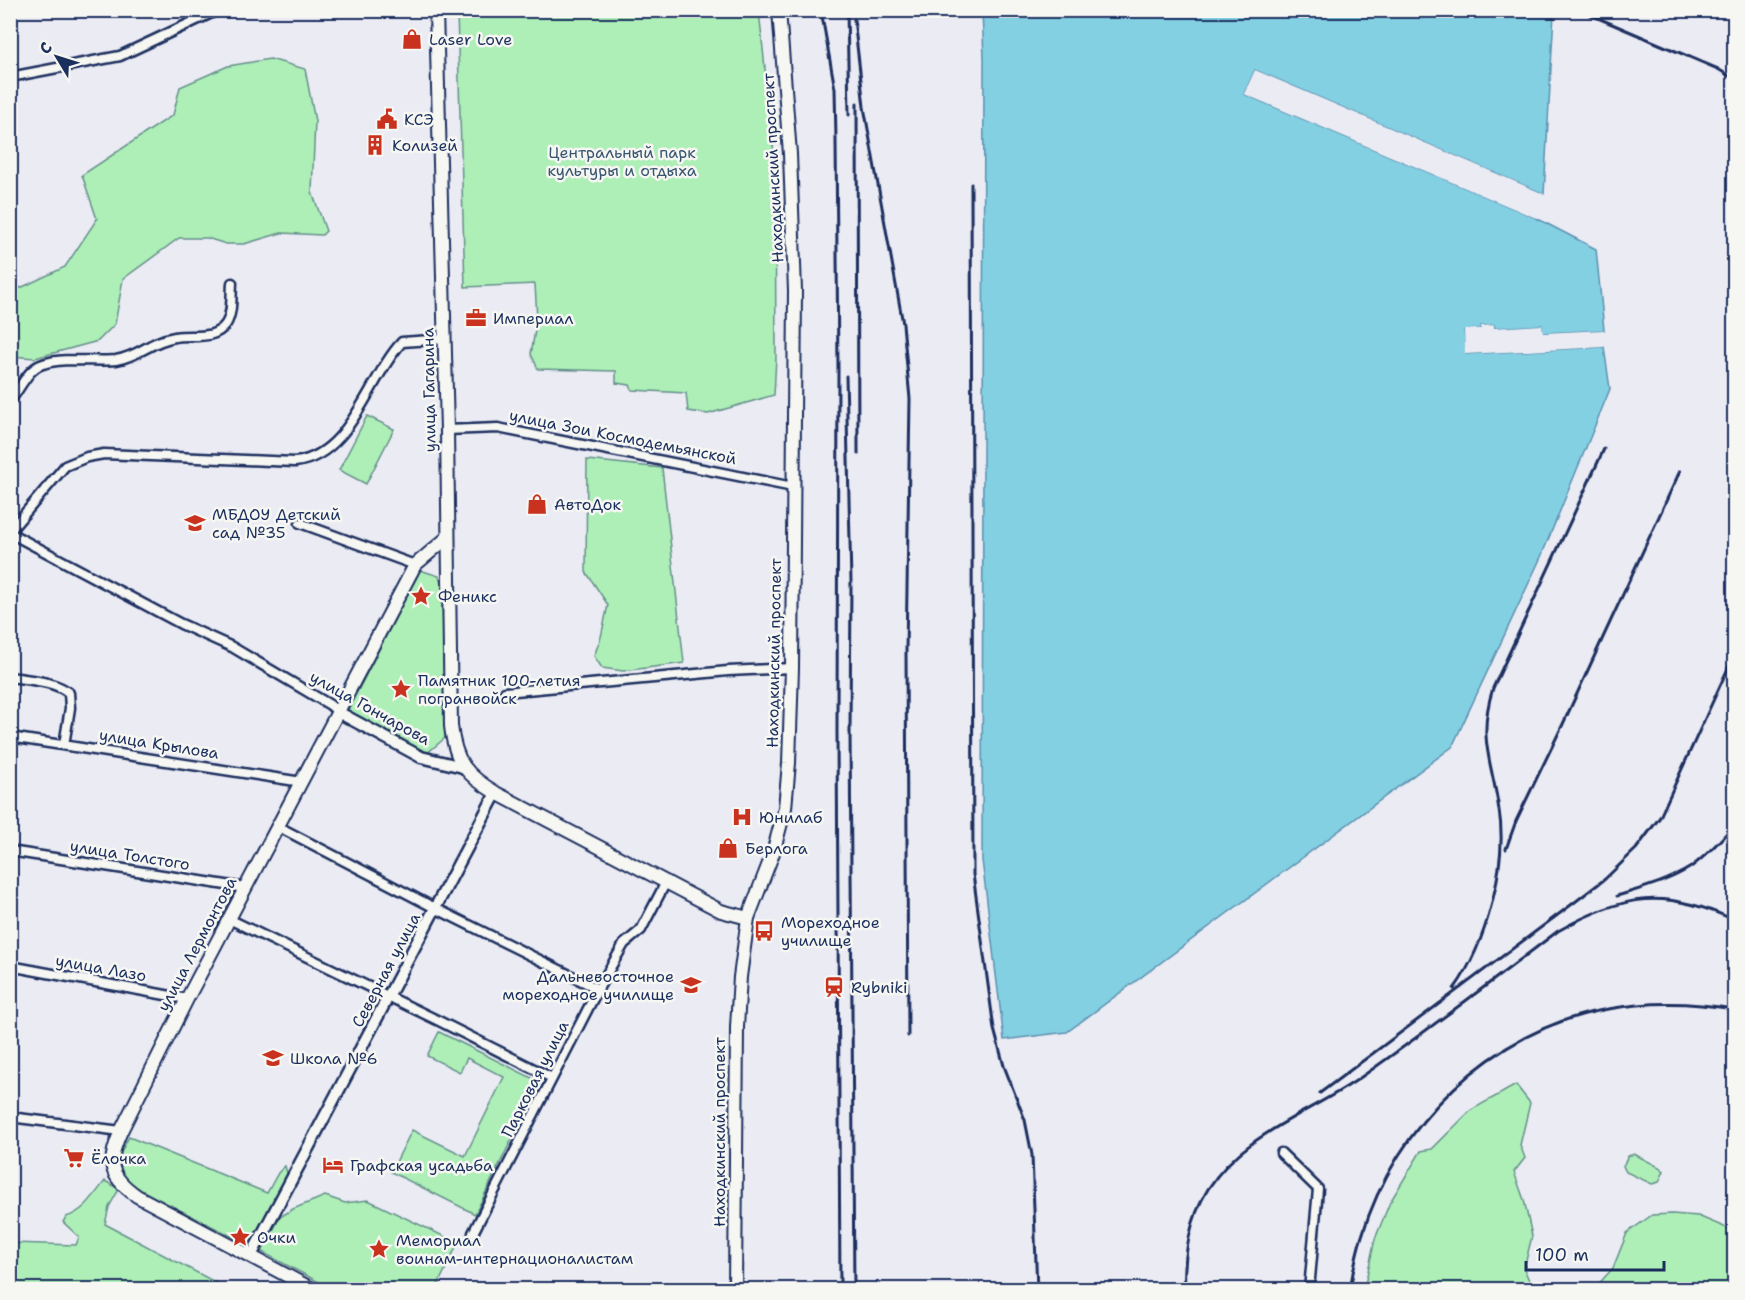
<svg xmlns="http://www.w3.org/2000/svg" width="1745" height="1300" font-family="'Shantell Sans',sans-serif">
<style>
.green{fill:#aeefb7;stroke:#648f8a;stroke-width:1.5}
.water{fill:#84d0e3;stroke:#5a90ae;stroke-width:1.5}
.pier{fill:#ebebf4}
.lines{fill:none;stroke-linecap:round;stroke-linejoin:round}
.minor-casing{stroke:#1b2f5e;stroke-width:13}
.tertiary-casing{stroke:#1b2f5e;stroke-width:15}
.secondary-casing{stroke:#1b2f5e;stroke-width:16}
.primary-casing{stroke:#1b2f5e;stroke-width:16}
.minor{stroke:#f6f6f2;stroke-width:8}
.tertiary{stroke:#f6f6f2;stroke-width:10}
.secondary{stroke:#f6f6f2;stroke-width:12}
.primary{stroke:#f6f6f2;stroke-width:12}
.rail{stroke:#1b2f5e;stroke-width:3}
.labels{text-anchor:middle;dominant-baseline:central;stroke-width:5;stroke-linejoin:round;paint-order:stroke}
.poi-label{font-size:16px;fill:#1b2f5e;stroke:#f6f6f2;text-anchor:start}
.park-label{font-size:16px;fill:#385570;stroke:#f6f6f2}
.street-label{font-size:16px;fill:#1b2f5e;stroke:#f6f6f2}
</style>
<rect width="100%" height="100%" fill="#ebebf4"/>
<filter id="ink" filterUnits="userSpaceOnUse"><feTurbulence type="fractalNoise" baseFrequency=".0167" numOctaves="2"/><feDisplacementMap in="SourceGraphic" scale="12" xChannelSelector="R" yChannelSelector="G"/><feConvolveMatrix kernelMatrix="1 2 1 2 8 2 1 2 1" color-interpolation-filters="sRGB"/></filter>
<g filter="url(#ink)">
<g class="green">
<polygon points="457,11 759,11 775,164 776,357 774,395 708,414 688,411 686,393 632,390 630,385 616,383 616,371 538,369 531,354 537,319 535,284 465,287"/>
<polygon points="270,59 305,69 315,121 312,192 326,231 322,235 281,233 244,244 226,244 207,238 179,238 123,279 115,324 98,341 35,358 11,356 11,288 14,291 65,267 97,219 82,175 173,115 180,87 228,66"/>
<polygon points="367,416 394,429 366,484 339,470"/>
<polygon points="587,460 662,468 684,663 623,671 602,668 594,656 601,637 608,605 586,572"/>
<polygon points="420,570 439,576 442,586 445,738 426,754 380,731 348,710"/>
<polygon points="439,1032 540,1082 475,1214 391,1172 412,1130 465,1156 504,1077 467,1058 460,1072 427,1056"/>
<polygon points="1516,1085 1530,1103 1520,1145 1525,1158 1514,1172 1524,1200 1532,1236 1524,1269 1533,1289 1364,1289 1375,1239 1390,1202 1421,1151 1432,1149 1471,1110"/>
<polygon points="129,1137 267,1193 278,1173 285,1166 287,1173 286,1180 251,1246 144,1192 124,1178 118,1157"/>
<polygon points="1634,1154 1661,1168 1664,1171 1659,1182 1652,1184 1626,1172 1623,1166 1628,1156"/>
<path d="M105 1181 119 1189 109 1207 105 1224 228 1289H11V1243L76 1245 79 1237 63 1222 66 1217C84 1212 94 1195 105 1181Z"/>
<polygon points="325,1196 345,1203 368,1200 458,1243 436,1289 332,1289 262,1252 280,1217 293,1209"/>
<polygon points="1672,1214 1698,1216 1734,1231 1734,1289 1594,1289 1613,1268 1627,1233 1652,1215"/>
</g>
<polygon class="water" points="1548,10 1554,13 1544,194 1255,70 1244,94 1536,218 1596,249 1604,330 1542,333 1542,325 1494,328 1494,325 1481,326 1481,329 1464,330 1466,354 1604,347 1610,389 1541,557 1452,747 1067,1032 1004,1040 982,860 984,58 982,11"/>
<g class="pier">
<polygon points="1255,70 1544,194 1543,196 1256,74 1248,93 1537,215 1536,218 1244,94"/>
<polygon points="1494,325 1494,328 1542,325 1543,333 1604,330 1604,333 1542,336 1540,334 1539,329 1494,331 1491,328 1484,328 1482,331 1467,332 1468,351 1604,344 1604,347 1465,354 1464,329 1481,329 1481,326"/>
</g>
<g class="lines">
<g class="minor-casing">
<g id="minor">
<polyline points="1729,10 1734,22"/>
<polyline points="10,77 120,56 218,10"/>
<path d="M10 401C20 389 28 368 43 364 64 357 94 362 116 360 140 356 150 341 175 337 192 334 214 341 226 324 233 313 231 295 232 283"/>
<polyline points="447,430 498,428 793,487"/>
<polyline points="300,523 415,565"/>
<path d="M10 531 65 466 87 457 104 454 295 462C351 456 369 377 402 342L445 339"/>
<polyline points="10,533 181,624 232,647 330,705 338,712"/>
<path d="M10 677C29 680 55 681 69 693L70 708 64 745"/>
<polyline points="505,692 728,671 792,668"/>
<polyline points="10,737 302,782"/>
<polyline points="277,826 435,908 598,989"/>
<polyline points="10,851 245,888"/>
<polyline points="229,919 437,1020 552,1078"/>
<polyline points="10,966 187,999"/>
<polyline points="10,1117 121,1131"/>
<polyline points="1281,1153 1318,1189 1309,1290"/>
<polyline points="473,1233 598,989 624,944 641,930 666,882"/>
</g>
</g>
<g class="tertiary-casing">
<g id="tertiary">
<polyline points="338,712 421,757 463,767"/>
<polyline points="251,1256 496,793"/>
</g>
</g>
<g class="secondary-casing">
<g id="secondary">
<path d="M436 10 447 430 451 726C455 762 466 775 496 793L721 911 748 918"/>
<path d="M314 1290 137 1196C108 1176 107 1162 121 1131L187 999 415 565 447 538"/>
</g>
</g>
<g class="primary-casing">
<polyline id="primary" points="735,1290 737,1027 740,977 748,918 773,853 785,808 789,763 792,668 795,291 790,154 779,10"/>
</g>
<use href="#minor" class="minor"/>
<use href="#tertiary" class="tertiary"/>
<use href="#secondary" class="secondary"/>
<use href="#primary" class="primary"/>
<g class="rail">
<polyline points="821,10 835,89 836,140 838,369 837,730 840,1290"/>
<polyline points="847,10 849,115"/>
<polyline points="1579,10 1718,69 1734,79"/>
<polyline points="854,19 864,107 903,324 910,399 906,652 908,1036"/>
<polyline points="857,103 858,454"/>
<polyline points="971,184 973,874 994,1029 1004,1066 1025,1120 1032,1155 1037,1290"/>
<polyline points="846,376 851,582 850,731 854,1290"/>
<polyline points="1506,849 1516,821 1563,724 1680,471"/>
<path d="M1617 896C1642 888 1669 881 1691 867 1707 855 1721 840 1734 825"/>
<path d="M1454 989C1486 945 1508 864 1499 810 1492 761 1477 739 1493 688L1604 449"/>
<polyline points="1320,1093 1575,902 1605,879 1636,849 1660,817 1734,655"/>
<path d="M1185 1290C1183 1256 1190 1218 1208 1189 1242 1135 1307 1114 1357 1080 1426 1032 1492 981 1558 931 1623 894 1665 888 1734 920"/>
<path d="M1350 1290C1353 1272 1356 1253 1362 1236 1395 1125 1492 1029 1608 1009 1650 1001 1692 1002 1734 1009"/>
</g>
</g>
</g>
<defs>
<g id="shop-bare" transform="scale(1.62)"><path d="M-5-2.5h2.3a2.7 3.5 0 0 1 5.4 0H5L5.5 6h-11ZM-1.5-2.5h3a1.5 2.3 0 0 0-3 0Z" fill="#c8321e" stroke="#f6f6f2" stroke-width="2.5" paint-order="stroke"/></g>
<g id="civic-bare" transform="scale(1.62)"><path d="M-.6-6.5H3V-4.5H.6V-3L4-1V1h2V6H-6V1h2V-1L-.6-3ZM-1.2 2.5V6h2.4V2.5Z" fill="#c8321e" stroke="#f6f6f2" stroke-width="2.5" paint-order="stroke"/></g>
<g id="building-bare" transform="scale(1.62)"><path d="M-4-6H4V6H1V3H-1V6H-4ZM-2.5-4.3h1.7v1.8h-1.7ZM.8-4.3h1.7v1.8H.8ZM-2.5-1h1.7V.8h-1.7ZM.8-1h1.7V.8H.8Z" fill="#c8321e" stroke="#f6f6f2" stroke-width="2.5" paint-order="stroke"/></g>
<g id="office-bare" transform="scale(1.62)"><path d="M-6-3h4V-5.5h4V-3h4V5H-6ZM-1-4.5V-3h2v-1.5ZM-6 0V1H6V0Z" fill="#c8321e" stroke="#f6f6f2" stroke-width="2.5" paint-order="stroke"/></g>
<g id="school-bare" transform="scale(1.62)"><path d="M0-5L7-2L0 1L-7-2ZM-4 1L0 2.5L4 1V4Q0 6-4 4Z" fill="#c8321e" stroke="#f6f6f2" stroke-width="2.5" paint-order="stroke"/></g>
<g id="sight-bare" transform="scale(1.62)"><path d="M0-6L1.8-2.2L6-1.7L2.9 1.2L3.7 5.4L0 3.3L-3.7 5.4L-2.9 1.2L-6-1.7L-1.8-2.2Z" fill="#c8321e" stroke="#f6f6f2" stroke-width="2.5" paint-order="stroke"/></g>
<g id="hospital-bare" transform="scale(1.62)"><path d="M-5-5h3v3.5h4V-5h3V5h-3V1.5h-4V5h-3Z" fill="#c8321e" stroke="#f6f6f2" stroke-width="2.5" paint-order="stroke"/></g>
<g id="bus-bare" transform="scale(1.62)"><path d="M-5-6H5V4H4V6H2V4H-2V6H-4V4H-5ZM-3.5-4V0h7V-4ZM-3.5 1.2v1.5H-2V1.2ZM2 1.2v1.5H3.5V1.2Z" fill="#c8321e" stroke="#f6f6f2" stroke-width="2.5" paint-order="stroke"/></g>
<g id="university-bare" transform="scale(1.62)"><path d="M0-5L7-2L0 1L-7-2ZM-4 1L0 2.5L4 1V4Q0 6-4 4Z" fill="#c8321e" stroke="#f6f6f2" stroke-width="2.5" paint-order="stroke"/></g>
<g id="station-bare" transform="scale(1.62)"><path d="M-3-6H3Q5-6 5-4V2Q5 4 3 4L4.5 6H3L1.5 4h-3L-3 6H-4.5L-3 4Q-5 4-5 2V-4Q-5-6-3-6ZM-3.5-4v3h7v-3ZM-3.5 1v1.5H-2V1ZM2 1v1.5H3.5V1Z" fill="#c8321e" stroke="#f6f6f2" stroke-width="2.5" paint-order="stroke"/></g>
<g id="supermarket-bare" transform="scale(1.62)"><path d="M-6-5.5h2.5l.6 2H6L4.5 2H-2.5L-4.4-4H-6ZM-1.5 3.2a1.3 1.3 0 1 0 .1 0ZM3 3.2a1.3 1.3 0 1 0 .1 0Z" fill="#c8321e" stroke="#f6f6f2" stroke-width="2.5" paint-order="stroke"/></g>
<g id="hotel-bare" transform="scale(1.62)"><path d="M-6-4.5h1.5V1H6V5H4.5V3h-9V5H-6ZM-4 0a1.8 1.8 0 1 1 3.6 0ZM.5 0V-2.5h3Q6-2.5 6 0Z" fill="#c8321e" stroke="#f6f6f2" stroke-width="2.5" paint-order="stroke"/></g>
</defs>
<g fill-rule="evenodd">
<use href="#shop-bare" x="412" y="39"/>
<use href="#civic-bare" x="387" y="119"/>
<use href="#building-bare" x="375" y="145"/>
<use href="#office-bare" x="476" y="318"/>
<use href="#shop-bare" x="537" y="504"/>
<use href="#school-bare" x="195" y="523"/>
<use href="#sight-bare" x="421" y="596"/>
<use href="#sight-bare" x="401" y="689"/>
<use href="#hospital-bare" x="742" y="817"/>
<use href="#shop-bare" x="728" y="848"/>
<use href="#bus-bare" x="764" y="931"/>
<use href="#university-bare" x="691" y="985"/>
<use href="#station-bare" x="834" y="987"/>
<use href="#school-bare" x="273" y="1058"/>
<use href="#supermarket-bare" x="74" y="1158"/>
<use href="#hotel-bare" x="333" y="1165"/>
<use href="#sight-bare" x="240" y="1237"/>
<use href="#sight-bare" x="379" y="1249"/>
</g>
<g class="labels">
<g class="poi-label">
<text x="429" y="39">Laser Love</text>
<text x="404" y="119">КСЭ</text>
<text x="392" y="145">Колизей</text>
<text x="493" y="318">Империал</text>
<text x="554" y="504">АвтоДок</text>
<text x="212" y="514">МБДОУ Детский<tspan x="212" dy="18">сад №35</tspan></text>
<text x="438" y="596">Феникс</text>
<text x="418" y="680">Памятник 100-летия<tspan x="418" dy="18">погранвойск</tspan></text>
<text x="759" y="817">Юнилаб</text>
<text x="745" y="848">Берлога</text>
<text x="781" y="922">Мореходное<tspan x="781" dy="18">училище</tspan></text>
<text x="674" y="976" text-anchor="end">Дальневосточное<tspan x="674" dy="18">мореходное училище</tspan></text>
<text x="851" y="987">Rybniki</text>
<text x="290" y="1058">Школа №6</text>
<text x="91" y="1158">Ёлочка</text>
<text x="350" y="1165">Графская усадьба</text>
<text x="257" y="1237">Очки</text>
<text x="396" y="1240">Мемориал<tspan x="396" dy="18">воинам-интернационалистам</tspan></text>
</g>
<g class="park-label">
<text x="622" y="152">Центральный парк<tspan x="622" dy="18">культуры и отдыха</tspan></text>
</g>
<g class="street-label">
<text transform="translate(773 168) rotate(-93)">Находкинский проспект</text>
<text transform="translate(429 390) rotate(-91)">улица Гагарина</text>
<text transform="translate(623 437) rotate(11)">улица Зои Космодемьянской</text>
<text transform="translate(774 653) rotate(-89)">Находкинский проспект</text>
<text transform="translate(370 708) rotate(29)">улица Гончарова</text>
<text transform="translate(159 744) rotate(9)">улица Крылова</text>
<text transform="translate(130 855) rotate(9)">улица Толстого</text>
<text transform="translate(197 944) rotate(-62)">улица Лермонтова</text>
<text transform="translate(101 968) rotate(10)">улица Лазо</text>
<text transform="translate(386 970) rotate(-62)">Северная улица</text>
<text transform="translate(535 1079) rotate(-63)">Парковая улица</text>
<text transform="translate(719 1132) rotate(-90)">Находкинский проспект</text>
</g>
</g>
<rect width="1745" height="1300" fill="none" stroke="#f6f6f2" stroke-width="36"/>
<rect x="18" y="18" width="1709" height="1264" fill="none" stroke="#1b2f5e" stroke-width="2" filter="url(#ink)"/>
<g transform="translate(57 57) rotate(308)" stroke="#f6f6f2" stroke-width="4.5" paint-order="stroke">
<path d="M0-4.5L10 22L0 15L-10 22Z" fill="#1b2f5e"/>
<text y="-9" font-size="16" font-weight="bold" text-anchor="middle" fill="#1b2f5e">С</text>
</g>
<path d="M1526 1261v9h138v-9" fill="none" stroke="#1b2f5e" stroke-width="3"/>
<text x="1535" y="1261" font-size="18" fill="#1b2f5e" stroke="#f6f6f2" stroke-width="4.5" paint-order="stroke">100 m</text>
</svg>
